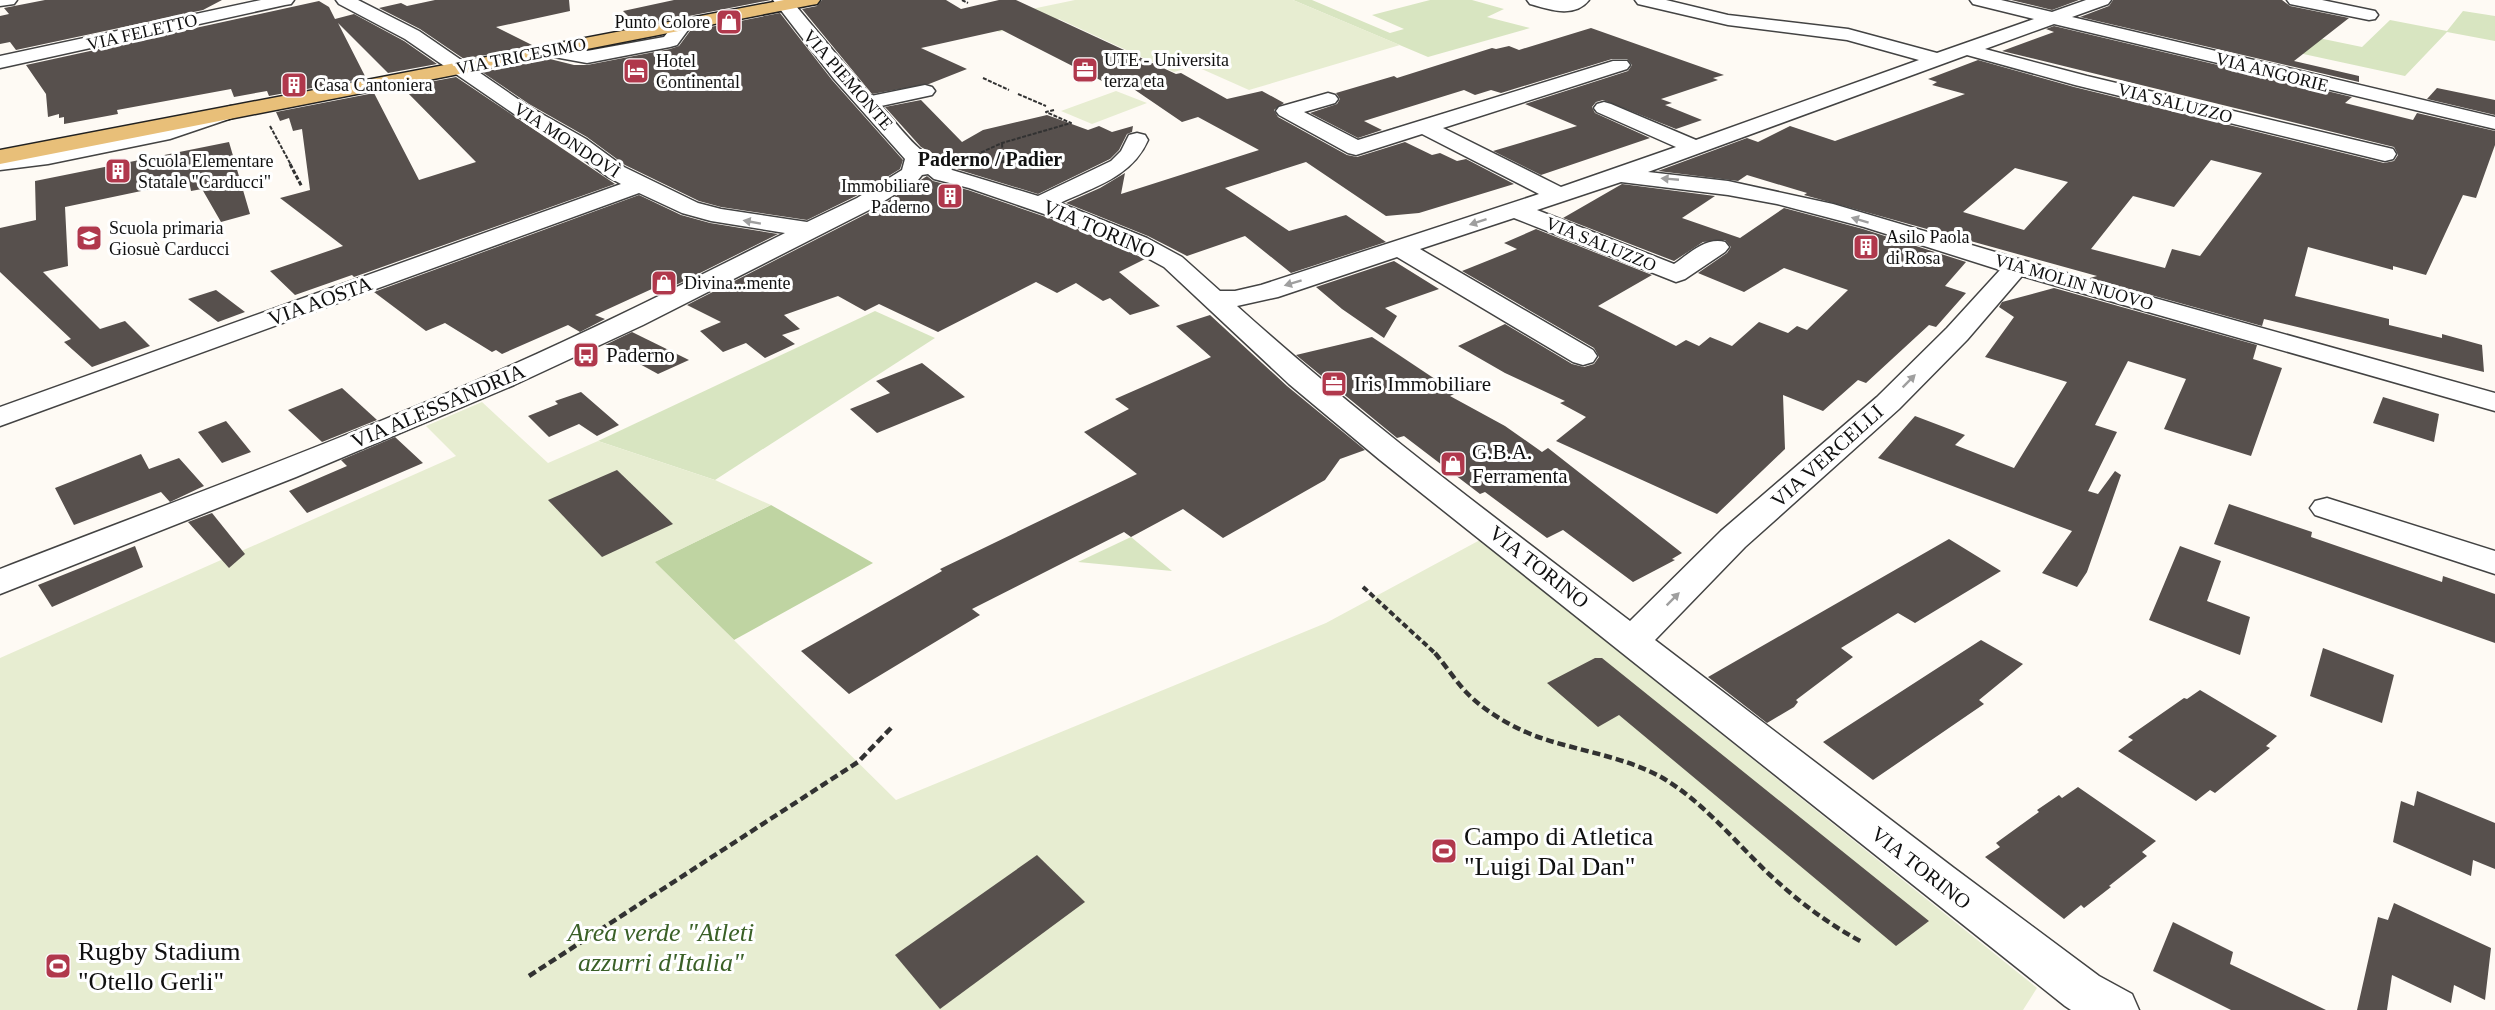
<svg xmlns="http://www.w3.org/2000/svg" width="2495" height="1010" font-family="Georgia,serif">
<style>
.green{fill:#d8e5c1}
.forest{fill:#bfd4a2}
.pitch{fill:#e7edd1}
.building{fill:#57504d;fill-rule:evenodd}
.lines{fill:none;stroke-linecap:round;stroke-linejoin:round}
.minor-casing{stroke:#434343;stroke-width:3}
.major-casing{stroke:#212121;stroke-width:3}
.path-far3{stroke:#323232;stroke-width:2;stroke-dasharray:4 1.5;stroke-linecap:butt}
.path-far2{stroke:#323232;stroke-width:3;stroke-dasharray:4.5 2;stroke-linecap:butt}
.path-far1{stroke:#323232;stroke-width:4;stroke-dasharray:6 3;stroke-linecap:butt}
.path{stroke:#323232;stroke-width:4.5;stroke-dasharray:8 4;stroke-linecap:butt}
.minor{fill:#fff;fill-rule:evenodd}
.major{fill:#e8bf79;fill-rule:evenodd}
.oneway{fill:#9f9f9f}
.labels{text-anchor:middle;dominant-baseline:central;stroke-width:6;stroke-linejoin:round;paint-order:stroke}
.far-poi-label{font-size:18px;fill:#101010;stroke:#fff;text-anchor:start}
.far-street-label{font-size:18px;fill:#101010;stroke:#fff}
.far-quarter-label{font-size:20px;font-weight:bold;fill:#101010;stroke:#fff}
.street-label{font-size:21px;fill:#101010;stroke:#fff}
.poi-label{font-size:21px;fill:#101010;stroke:#fff;text-anchor:start}
.near-poi-label{font-size:26px;fill:#101010;stroke:#fff;text-anchor:start}
.near-park-label{font-size:26px;font-style:italic;fill:#3a6027;stroke:#fff}
</style>
<rect width="100%" height="100%" fill="#fefaf4"/>
<g class="green">
<polygon points="1293,0 1312,0 1390,33 1404,29 1372,15 1430,0 1472,0 1504,9 1487,17 1530,28 1428,57"/>
<polygon points="2463,11 2495,16 2495,41 2447,32 2405,76 2211,34 2232,20 2362,47 2390,20 2447,31"/>
<polygon points="875,311 935,338 715,480 598,441"/>
<polygon points="1131,537 1172,571 1078,562"/>
</g>
<polygon class="forest" points="771,505 873,563 734,640 654,562"/>
<g class="pitch">
<polygon points="1075,0 1293,0 1400,45 1249,90 1195,66 1174,72 1059,19 999,32 979,20"/>
<polygon points="1116,91 1147,103 1092,124 1061,111"/>
<polygon points="482,402 548,463 598,441 715,480 771,505 655,562 896,800 1326,623 1480,540 2037,988 2023,1010 0,1010 0,658 456,456 426,426"/>
</g>
<g class="building">
<polygon points="45,0 222,0 203,10 16,50 10,42 0,44 0,16 9,14 4,8"/>
<polygon points="435,0 569,0 570,11 496,27 534,46 464,59 420,29 379,8 401,3 407,6"/>
<polygon points="674,0 771,0 638,26 623,11"/>
<polygon points="822,0 946,0 961,9 999,0 1016,0 1176,74 1181,73 1227,99 1262,91 1284,103 1274,110 1278,117 1347,155 1357,157 1405,142 1432,155 1440,153 1457,161 1466,159 1514,184 1419,213 1386,216 1306,162 1225,188 1289,231 1346,215 1386,242 1291,273 1245,236 1187,256 1148,236 1066,203 1100,188 1125,173 1121,194 1259,150 1198,117 1182,122 1116,77 1102,81 1002,30 921,48 967,69 929,84 872,94 802,9 817,6"/>
<polygon points="2011,0 2079,0 2052,10"/>
<polygon points="2113,0 2282,0 2290,6 2349,18 2294,61 2359,76 2359,82 2080,17 2109,6"/>
<polygon points="319,1 329,7 335,19 354,14 404,41 437,64 388,73 338,23 366,78 269,96 267,91 234,97 231,89 117,110 118,114 64,124 64,117 59,118 59,114 48,117 46,94 26,65"/>
<polygon points="780,13 832,80 903,160 900,169 856,196 807,220 721,207 699,201 625,165 587,137 529,104 482,72 550,59 574,65 587,65 670,49 679,46 690,31"/>
<path d="M2054 26 2352 97 2345 103 2413 120 2417 113 2495 131V145L2476 198 2463 195 2426 275 2393 266V270L2308 247 2295 296 2389 319V325L2442 338V334L2482 345 2484 372 2264 319 2262 326 2090 278 2097 276 1804 195 1807 193 1747 175 1738 181 1658 171 1747 138 1758 142 1790 126 1835 141 1965 94 1932 85 1937 82 1928 79 1978 60 2074 87 2384 163 2394 161 2398 155 2394 147 2002 51 2054 32 2046 29ZM2211 160 2262 173 2200 256 2172 249 2165 268 2091 249 2133 196 2174 207ZM2015 168 2068 182 2024 230 1963 212Z"/>
<polygon points="1591,28 1724,75 1713,78 1718,80 1661,99 1672,103 1665,105 1702,120 1676,129 1603,100 1596,102 1592,107 1595,113 1650,138 1541,175 1493,151 1577,126 1525,104 1628,71 1632,65 1627,59 1612,59 1501,93 1491,90 1475,95 1464,90 1364,121 1382,130 1358,138 1310,113 1337,104 1340,99 1336,93 1394,76 1397,78 1492,48 1496,49 1509,46 1519,50"/>
<polygon points="456,77 615,184 354,277 352,275 295,295 270,271 343,246 280,198 310,190 302,129 293,131 289,118 280,121 276,112 374,93 419,180 476,162 402,87"/>
<polygon points="2437,88 2495,100 2495,115 2427,99"/>
<polygon points="921,100 962,142 983,130 1047,115 1088,130 1099,126 1112,132 1133,126 1132,132 1127,134 1119,150 1110,159 1038,194 953,168 950,163 921,147 885,107"/>
<polygon points="229,142 250,214 221,222 202,189 191,191 189,181 65,207 68,266 43,272 100,329 125,321 150,346 92,367 64,342 71,339 0,272 0,228 36,220 35,181"/>
<polygon points="927,176 933,181 968,190 1066,224 1145,259 1119,272 1160,306 1130,315 1110,298 1103,301 1076,283 1057,293 1036,282 938,332 879,304 865,311 838,296 784,315 800,329 782,335 795,344 765,358 746,343 723,352 700,331 721,322 687,305 874,210"/>
<polygon points="1622,184 1715,196 1682,218 1740,238 1784,208 1863,229 1966,262 1945,286 1966,293 1936,327 1929,325 1866,383 1858,380 1823,411 1783,395 1785,449 1717,514 1556,441 1586,417 1560,403 1565,401 1505,373 1458,346 1505,324 1572,364 1584,367 1594,364 1599,357 1594,348 1462,271 1517,249 1504,243 1536,229 1652,275 1598,306 1676,346 1686,340 1699,346 1710,337 1732,346 1759,322 1788,333 1797,326 1807,330 1848,290 1784,268 1744,292 1698,273 1727,253 1731,247 1725,240 1703,242 1674,261 1563,218"/>
<polygon points="639,195 681,215 710,223 778,234 662,292 654,288 595,315 605,319 580,332 568,325 502,354 496,350 492,352 445,323 426,331 374,292"/>
<polygon points="1394,261 1439,289 1385,308 1397,316 1384,338 1342,309 1316,287"/>
<polygon points="2054,288 2257,345 2253,359 2282,368 2251,456 2164,429 2186,379 2128,361 2095,425 2117,432 2088,491 2098,494 2115,471 2121,475 2087,572 2077,587 2042,573 2072,531 1878,458 1915,416 1965,435 1955,445 2014,468 2067,382 1985,357 2014,317 1999,307 2002,302"/>
<polygon points="216,290 245,312 218,322 188,299"/>
<polygon points="1210,315 1287,386 1365,450 1340,459 1325,480 1223,538 1183,509 1131,537 1124,532 972,609 980,615 849,694 801,651 942,571 940,569 1137,474 1084,432 1129,409 1115,399 1211,357 1176,326"/>
<polygon points="632,332 689,360 658,374 605,345"/>
<polygon points="1372,337 1456,393 1450,396 1505,426 1542,452 1548,448 1682,553 1672,559 1675,560 1633,582 1563,530 1547,538 1485,492 1480,494 1404,436 1397,438 1296,355"/>
<polygon points="922,363 965,397 877,433 850,409 890,393 876,381"/>
<polygon points="342,388 377,420 322,442 288,410"/>
<polygon points="581,392 619,425 597,436 579,424 549,437 528,416 558,404 555,401"/>
<polygon points="2383,397 2439,414 2434,442 2373,423"/>
<polygon points="226,421 251,452 222,463 198,432"/>
<polygon points="395,437 423,463 307,513 289,491 347,466 341,460"/>
<polygon points="141,454 149,469 179,458 204,486 170,502 161,492 74,525 55,488"/>
<polygon points="617,470 673,524 602,557 548,500"/>
<polygon points="2229,504 2312,532 2311,537 2442,582 2443,576 2495,594 2495,643 2214,544"/>
<polygon points="212,513 245,554 229,568 188,522"/>
<polygon points="1949,539 2001,571 1915,623 1898,613 1841,648 1853,657 1796,700 1798,702 1794,707 1767,723 1708,677"/>
<polygon points="135,546 143,567 52,607 38,585"/>
<polygon points="2180,546 2221,561 2207,601 2250,617 2240,655 2149,620"/>
<polygon points="1981,640 2023,664 1979,700 1984,704 1873,780 1823,742"/>
<polygon points="2323,648 2394,675 2382,723 2310,696"/>
<polygon points="1595,658 1602,658 1929,921 1896,946 1619,715 1598,727 1547,683"/>
<polygon points="2200,690 2277,736 2266,746 2270,748 2215,793 2210,790 2196,801 2118,751 2133,740 2128,737 2184,698 2187,699"/>
<polygon points="2078,787 2156,841 2142,852 2147,856 2109,886 2111,887 2084,908 2081,905 2064,919 1985,857 2000,847 1996,843 2039,812 2037,810 2059,795 2062,798"/>
<polygon points="2417,791 2495,823 2495,869 2473,860 2471,876 2393,842 2401,801 2414,806"/>
<polygon points="1037,855 1085,902 940,1009 895,955"/>
<polygon points="2394,903 2491,948 2485,1000 2454,985 2451,1003 2392,975 2387,1010 2357,1010 2378,917 2388,920"/>
<polygon points="2173,922 2233,952 2230,964 2326,1010 2231,1010 2153,971"/>
</g>
<g class="lines">
<g class="minor-casing">
<g id="minor">
<polygon points="0,0 17,0 14,4 0,6"/>
<polygon points="261,0 294,0 291,4 285,5 0,68 0,56"/>
<path d="M336 0H358L419 31 528 106 586 139 624 167 698 203 721 209 807 222 857 198 902 170 905 159 834 79 773 0H791L871 96 925 85 932 87 935 91 932 95 881 106C901 128 920 158 949 165L952 170 1038 196 1111 161 1121 151 1129 135 1137 133 1145 135 1148 140C1132 177 1094 187 1060 203L1147 238 1182 257 1220 291H1235L1261 285 1539 194 1422 134 1356 155 1348 153 1279 115 1276 111 1279 107 1328 93 1335 95 1338 99 1335 103 1304 112 1358 140 1613 61H1627L1630 65 1627 69 1443 128 1561 187 1676 147 1597 112 1594 108 1597 104 1604 102 1611 104 1696 140 1919 60 1847 40 1728 25 1638 4 1635 0H1666L1728 15 1848 29 1937 53 2034 19 1973 4 1970 0H2001L2052 12 2086 0H2111L2108 4 2072 17 2495 117V129L2054 24 1985 49 2087 76 2393 149 2396 154 2393 159 2385 161 2075 85 1967 55 1648 172 1728 181 1833 204 2083 278 2495 393V411L2022 276 1967 340 1899 409 1745 547 1655 640 1954 868 2099 976 2132 994 2139 1010H2071L2065 1006 1380 460 1289 384 1164 267 1129 248 1067 222 969 188 934 179 928 174 922 175 918 180 873 208 643 325 514 385 296 477 0 594V569C165 505 332 444 494 373 593 330 689 281 785 233L711 221 682 213 639 193 0 426V407L621 184 608 177 570 149 514 114 405 39 339 4ZM1621 182 1728 195 1777 204 1864 227 2000 270 1947 328 1877 397 1721 531 1630 621C1497 519 1362 419 1237 306L1278 297 1397 257 1573 362 1583 365 1593 362 1597 356 1593 350 1420 249 1514 218 1676 282 1685 279 1725 252 1729 247 1725 242C1705 237 1689 254 1674 264L1537 210Z"/>
<path d="M1527 0H1589C1574 19 1548 9 1530 4Z"/>
<polygon points="2287,0 2322,0 2375,11 2378,15 2375,19 2369,20 2290,4"/>
<polygon points="682,21 688,22 691,26 677,45 670,47 587,63 543,55 541,51 543,47 550,45 587,51 664,37 676,22"/>
<polygon points="231,106 238,108 241,112 238,116 170,139 48,164 0,170 0,156 48,150 165,127"/>
<polygon points="2327,498 2495,551 2495,574 2315,515 2310,508 2315,501"/>
</g>
</g>
<g class="major-casing">
<polygon id="major" points="784,0 820,0 817,4 811,5 0,164 0,150"/>
</g>
<g class="path-far3">
<polyline points="962,0 968,3"/>
<polyline points="983,78 1009,90"/>
<polyline points="1018,94 1046,106"/>
<polyline points="270,126 291,165"/>
<polyline points="971,157 1002,143 1071,123 1046,112 1054,110"/>
<polyline points="996,165 1003,162 1002,143"/>
</g>
<g class="path-far2">
<polyline points="290,164 302,187"/>
<polyline points="996,165 999,164"/>
</g>
<polyline class="path-far1" points="1363,587 1436,654"/>
<g class="path">
<path d="M1435 653C1445 665 1455 680 1466 692 1486 713 1517 730 1544 739 1581 751 1627 758 1661 777 1704 802 1735 842 1770 875 1798 901 1828 924 1862 942"/>
<polyline points="529,976 858,762 891,728"/>
</g>
<use href="#minor" class="minor"/>
<use href="#major" class="major"/>
</g>
<defs><path id="oneway-solid" d="M-6-.8H1V-3.2L6.5 0L1 3.2V.8H-6Z" transform="scale(1.5)"/></defs>
<g class="oneway">
<use href="#oneway-solid" transform="translate(1670 179) rotate(-175)"/>
<use href="#oneway-solid" transform="translate(1860 220) rotate(-163)"/>
<use href="#oneway-solid" transform="translate(752 222) rotate(-170)"/>
<use href="#oneway-solid" transform="translate(1478 222) rotate(162)"/>
<use href="#oneway-solid" transform="translate(1293 283) rotate(163)"/>
<use href="#oneway-solid" transform="translate(1909 381) rotate(-45)"/>
<use href="#oneway-solid" transform="translate(1673 599) rotate(-45)"/>
</g>
<defs>
<g id="shop-square" transform="scale(1.35)"><rect x="-9" y="-9" width="18" height="18" rx="4" fill="#b0384c" stroke="#fff"/><path d="M-5-2.5h2.3a2.7 3.5 0 0 1 5.4 0H5L5.5 6h-11ZM-1.5-2.5h3a1.5 2.3 0 0 0-3 0Z" fill="#fff"/></g>
<g id="office-square" transform="scale(1.35)"><rect x="-9" y="-9" width="18" height="18" rx="4" fill="#b0384c" stroke="#fff"/><path d="M-6-3h4V-5.5h4V-3h4V5H-6ZM-1-4.5V-3h2v-1.5ZM-6 0V1H6V0Z" fill="#fff"/></g>
<g id="hotel-square" transform="scale(1.35)"><rect x="-9" y="-9" width="18" height="18" rx="4" fill="#b0384c" stroke="#fff"/><path d="M-6-4.5h1.5V1H6V5H4.5V3h-9V5H-6ZM-4 0a1.8 1.8 0 1 1 3.6 0ZM.5 0V-2.5h3Q6-2.5 6 0Z" fill="#fff"/></g>
<g id="building-square" transform="scale(1.35)"><rect x="-9" y="-9" width="18" height="18" rx="4" fill="#b0384c" stroke="#fff"/><path d="M-4-6H4V6H1V3H-1V6H-4ZM-2.5-4.3h1.7v1.8h-1.7ZM.8-4.3h1.7v1.8H.8ZM-2.5-1h1.7V.8h-1.7ZM.8-1h1.7V.8H.8Z" fill="#fff"/></g>
<g id="school-square" transform="scale(1.35)"><rect x="-9" y="-9" width="18" height="18" rx="4" fill="#b0384c" stroke="#fff"/><path d="M0-5L7-2L0 1L-7-2ZM-4 1L0 2.5L4 1V4Q0 6-4 4Z" fill="#fff"/></g>
<g id="bus-square" transform="scale(1.35)"><rect x="-9" y="-9" width="18" height="18" rx="4" fill="#b0384c" stroke="#fff"/><path d="M-5-6H5V4H4V6H2V4H-2V6H-4V4H-5ZM-3.5-4V0h7V-4ZM-3.5 1.2v1.5H-2V1.2ZM2 1.2v1.5H3.5V1.2Z" fill="#fff"/></g>
<g id="stadium-square" transform="scale(1.35)"><rect x="-9" y="-9" width="18" height="18" rx="4" fill="#b0384c" stroke="#fff"/><path d="M0-5a6.5 5 0 1 0 0 10a6.5 5 0 1 0 0-10ZM-3.5-1.8h7v3.6h-7Z" fill="#fff"/></g>
</defs>
<g fill-rule="evenodd">
<use href="#shop-square" x="729" y="22"/>
<use href="#office-square" x="1085" y="70"/>
<use href="#hotel-square" x="636" y="71"/>
<use href="#building-square" x="294" y="85"/>
<use href="#building-square" x="118" y="171"/>
<use href="#building-square" x="950" y="196"/>
<use href="#school-square" x="89" y="238"/>
<use href="#building-square" x="1866" y="247"/>
<use href="#shop-square" x="664" y="283"/>
<use href="#bus-square" x="586" y="355"/>
<use href="#office-square" x="1334" y="384"/>
<use href="#shop-square" x="1453" y="464"/>
<use href="#stadium-square" x="1444" y="851"/>
<use href="#stadium-square" x="58" y="966"/>
</g>
<g class="labels">
<g class="far-poi-label">
<text x="710" y="22" text-anchor="end">Punto Colore</text>
<text x="1104" y="60">UTE - Universita<tspan x="1104" dy="21">terza eta</tspan></text>
<text x="656" y="61">Hotel<tspan x="656" dy="21">Continental</tspan></text>
<text x="314" y="85">Casa Cantoniera</text>
<text x="138" y="161">Scuola Elementare<tspan x="138" dy="21">Statale "Carducci"</tspan></text>
<text x="930" y="186" text-anchor="end">Immobiliare<tspan x="930" dy="21">Paderno</tspan></text>
<text x="109" y="228">Scuola primaria<tspan x="109" dy="21">Giosuè Carducci</tspan></text>
<text x="1886" y="237">Asilo Paola<tspan x="1886" dy="21">di Rosa</tspan></text>
<text x="684" y="283">Divina...mente</text>
</g>
<g class="far-street-label">
<text transform="translate(142 32) rotate(-13)">VIA FELETTO</text>
<text transform="translate(521 56) rotate(-11)">VIA TRICESIMO</text>
<text transform="translate(2272 72) rotate(14)">VIA ANGORIE</text>
<text transform="translate(848 80) rotate(49)">VIA PIEMONTE</text>
<text transform="translate(2175 103) rotate(14)">VIA SALUZZO</text>
<text transform="translate(567 140) rotate(33)">VIA MONDOVÌ</text>
<text transform="translate(1601 244) rotate(22)">VIA SALUZZO</text>
<text transform="translate(2074 282) rotate(16)">VIA MOLIN NUOVO</text>
</g>
<g class="far-quarter-label">
<text x="990" y="159">Paderno / Padier</text>
</g>
<g class="street-label">
<text transform="translate(1099 229) rotate(23)">VIA TORINO</text>
<text transform="translate(320 301) rotate(-20)">VIA AOSTA</text>
<text transform="translate(438 406) rotate(-23)">VIA ALESSANDRIA</text>
<text transform="translate(1827 456) rotate(-42)">VIA VERCELLI</text>
<text transform="translate(1539 567) rotate(38)">VIA TORINO</text>
<text transform="translate(1921 868) rotate(38)">VIA TORINO</text>
</g>
<g class="poi-label">
<text x="606" y="355">Paderno</text>
<text x="1354" y="384">Iris Immobiliare</text>
<text x="1472" y="452">G.B.A.<tspan x="1472" dy="24">Ferramenta</tspan></text>
</g>
<g class="near-poi-label">
<text x="1464" y="836">Campo di Atletica<tspan x="1464" dy="30">"Luigi Dal Dan"</tspan></text>
<text x="78" y="951">Rugby Stadium<tspan x="78" dy="30">"Otello Gerli"</tspan></text>
</g>
<g class="near-park-label">
<text x="661" y="932">Area verde "Atleti<tspan x="661" dy="30">azzurri d'Italia"</tspan></text>
</g>
</g>
</svg>
